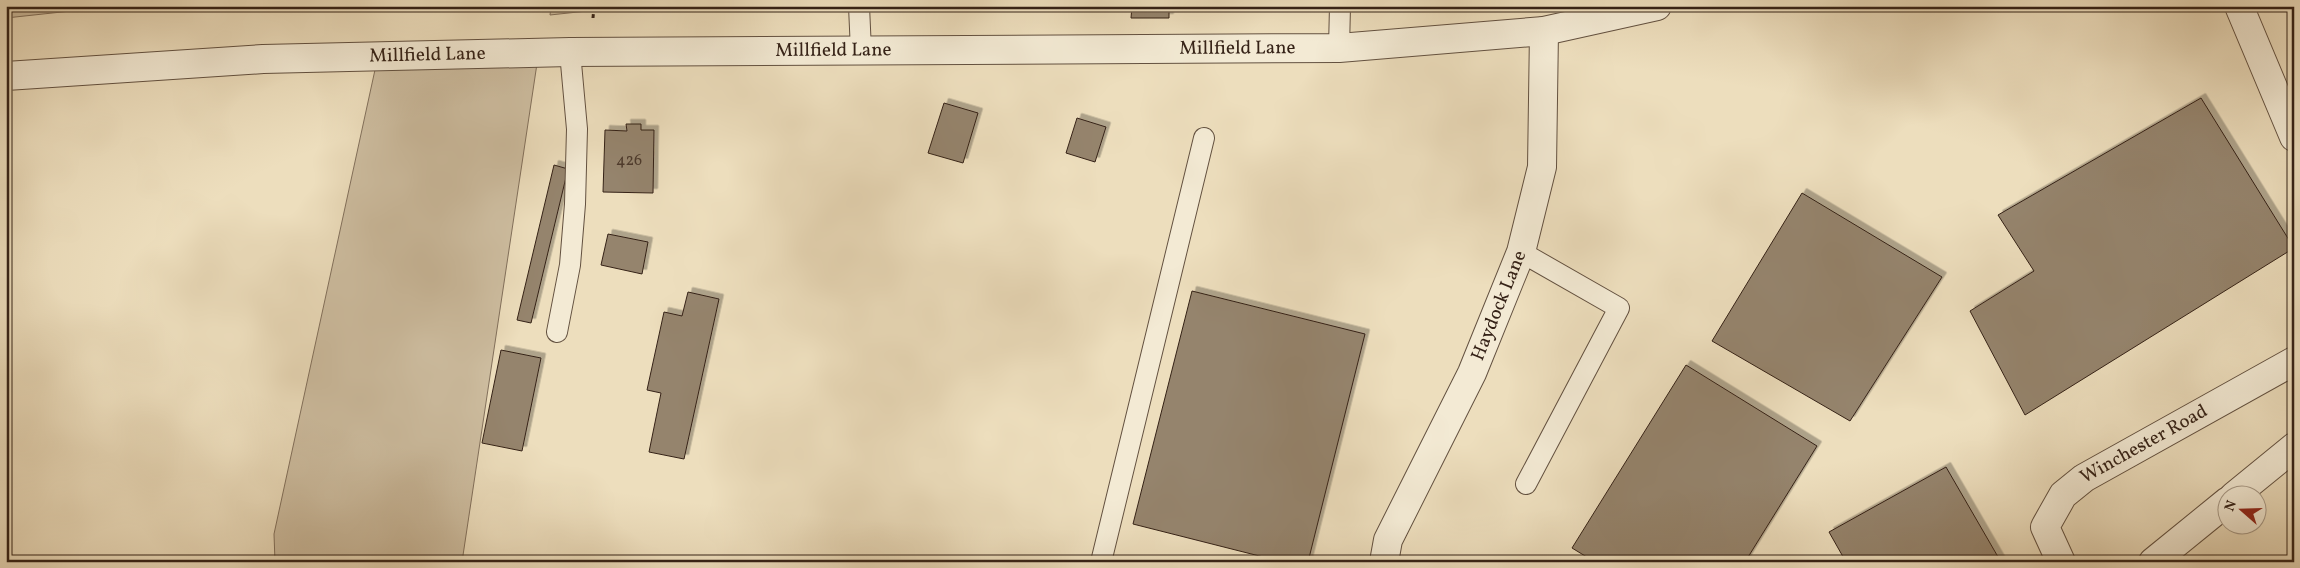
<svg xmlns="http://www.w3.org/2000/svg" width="2300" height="568" font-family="Vollkorn,serif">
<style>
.green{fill:#cebea1;stroke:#82705c}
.building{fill:#95846d;stroke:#352217;filter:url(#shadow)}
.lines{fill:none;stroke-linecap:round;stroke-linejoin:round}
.service-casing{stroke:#635140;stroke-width:22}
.minor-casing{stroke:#635140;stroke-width:30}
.tertiary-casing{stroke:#635140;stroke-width:30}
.path{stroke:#352217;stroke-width:3;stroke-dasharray:4 2.5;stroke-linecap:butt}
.service{stroke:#f3ead4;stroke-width:20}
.minor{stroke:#f3ead4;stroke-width:28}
.tertiary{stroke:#f3ead4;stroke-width:28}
.labels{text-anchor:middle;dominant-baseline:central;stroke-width:4.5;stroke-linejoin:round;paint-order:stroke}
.number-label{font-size:16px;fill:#4d3a2c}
.street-label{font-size:19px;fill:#352217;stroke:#f3ead4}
</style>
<defs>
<filter id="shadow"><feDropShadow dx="4.5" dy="-4.5" stdDeviation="0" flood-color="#0004"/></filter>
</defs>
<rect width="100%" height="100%" fill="#eddebd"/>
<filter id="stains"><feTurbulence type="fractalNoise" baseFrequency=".004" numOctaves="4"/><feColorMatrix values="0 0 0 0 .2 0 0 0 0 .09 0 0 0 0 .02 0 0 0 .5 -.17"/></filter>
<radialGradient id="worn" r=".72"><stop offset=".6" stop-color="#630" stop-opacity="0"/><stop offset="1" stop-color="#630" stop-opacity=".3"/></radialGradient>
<g class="green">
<polygon points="6,6 117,6 6,18"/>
<polygon points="551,6 633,6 550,15"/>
<polygon points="378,56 538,57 462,562 275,562 274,534"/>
</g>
<g class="building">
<rect x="963" y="6" width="100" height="3"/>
<polygon points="1132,6 1169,6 1169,18 1131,18"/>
<polygon points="2201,98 2294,248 2025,415 1970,311 2034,271 1998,215"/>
<polygon points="944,103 978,113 963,163 928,153"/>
<polygon points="1077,118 1106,127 1095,162 1066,153"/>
<polygon points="626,124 641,124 641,130 654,130 653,193 603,192 605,130 627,131"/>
<polygon points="554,165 568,169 531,323 517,320"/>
<polygon points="1802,193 1942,277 1850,421 1712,341"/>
<polygon points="608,234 648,242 642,274 601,265"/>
<polygon points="1192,291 1365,334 1308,562 1283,562 1133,524"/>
<polygon points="688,292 719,299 684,459 649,452 661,393 647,390 664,312 682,316"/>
<polygon points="501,350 541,358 522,451 482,443"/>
<polygon points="1686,365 1817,446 1745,562 1595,562 1572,548"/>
<polygon points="1946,467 2001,562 1846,562 1829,532"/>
</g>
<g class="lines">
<g class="service-casing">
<g id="service">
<polyline points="859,6 861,51"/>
<polyline points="1339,48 1340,6"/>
<polyline points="1521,252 1619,308 1526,484"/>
<polyline points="557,332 570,265 575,204 577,129 570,52"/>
<polyline points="1101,562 1204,138"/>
</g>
</g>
<g class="minor-casing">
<g id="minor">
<polyline points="2239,6 2294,137"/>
<polyline points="2234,496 2294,447"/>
<path id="s1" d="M2061 562 2045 527 2063 495 2084 478 2294 361"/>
<polyline points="2153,562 2228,501"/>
</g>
</g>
<g class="tertiary-casing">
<g id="tertiary">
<path id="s2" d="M6 76 263 59 570 52 1339 48 1544 31 1657 6"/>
<path id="s3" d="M1384 562 1388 540 1472 373 1521 252 1542 167 1544 31"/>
</g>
</g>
<polyline class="path" points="593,18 594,6"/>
<use href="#service" class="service"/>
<use href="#minor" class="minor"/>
<use href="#tertiary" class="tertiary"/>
</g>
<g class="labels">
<g class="number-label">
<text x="629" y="161">426</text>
</g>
<g class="street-label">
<text stroke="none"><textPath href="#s2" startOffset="1232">Millfield Lane</textPath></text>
<text stroke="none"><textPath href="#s2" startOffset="828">Millfield Lane</textPath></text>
<text stroke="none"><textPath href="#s2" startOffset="422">Millfield Lane</textPath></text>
<text stroke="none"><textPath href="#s3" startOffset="282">Haydock Lane</textPath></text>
<text stroke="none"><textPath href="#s1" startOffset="171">Winchester Road</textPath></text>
</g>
</g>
<rect width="2300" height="568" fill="none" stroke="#eddebd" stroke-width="25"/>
<rect x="8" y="8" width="2285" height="553" fill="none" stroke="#352217" stroke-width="2.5"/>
<rect x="12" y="12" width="2275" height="543" fill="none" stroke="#352217"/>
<g transform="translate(2242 510) rotate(290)"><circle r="24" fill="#f3ead4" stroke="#a79a88"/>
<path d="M0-4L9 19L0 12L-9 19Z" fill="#8f2418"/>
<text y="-8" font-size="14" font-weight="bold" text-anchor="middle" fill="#352217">N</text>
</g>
<rect width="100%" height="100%" filter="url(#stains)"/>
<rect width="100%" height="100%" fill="url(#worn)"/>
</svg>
